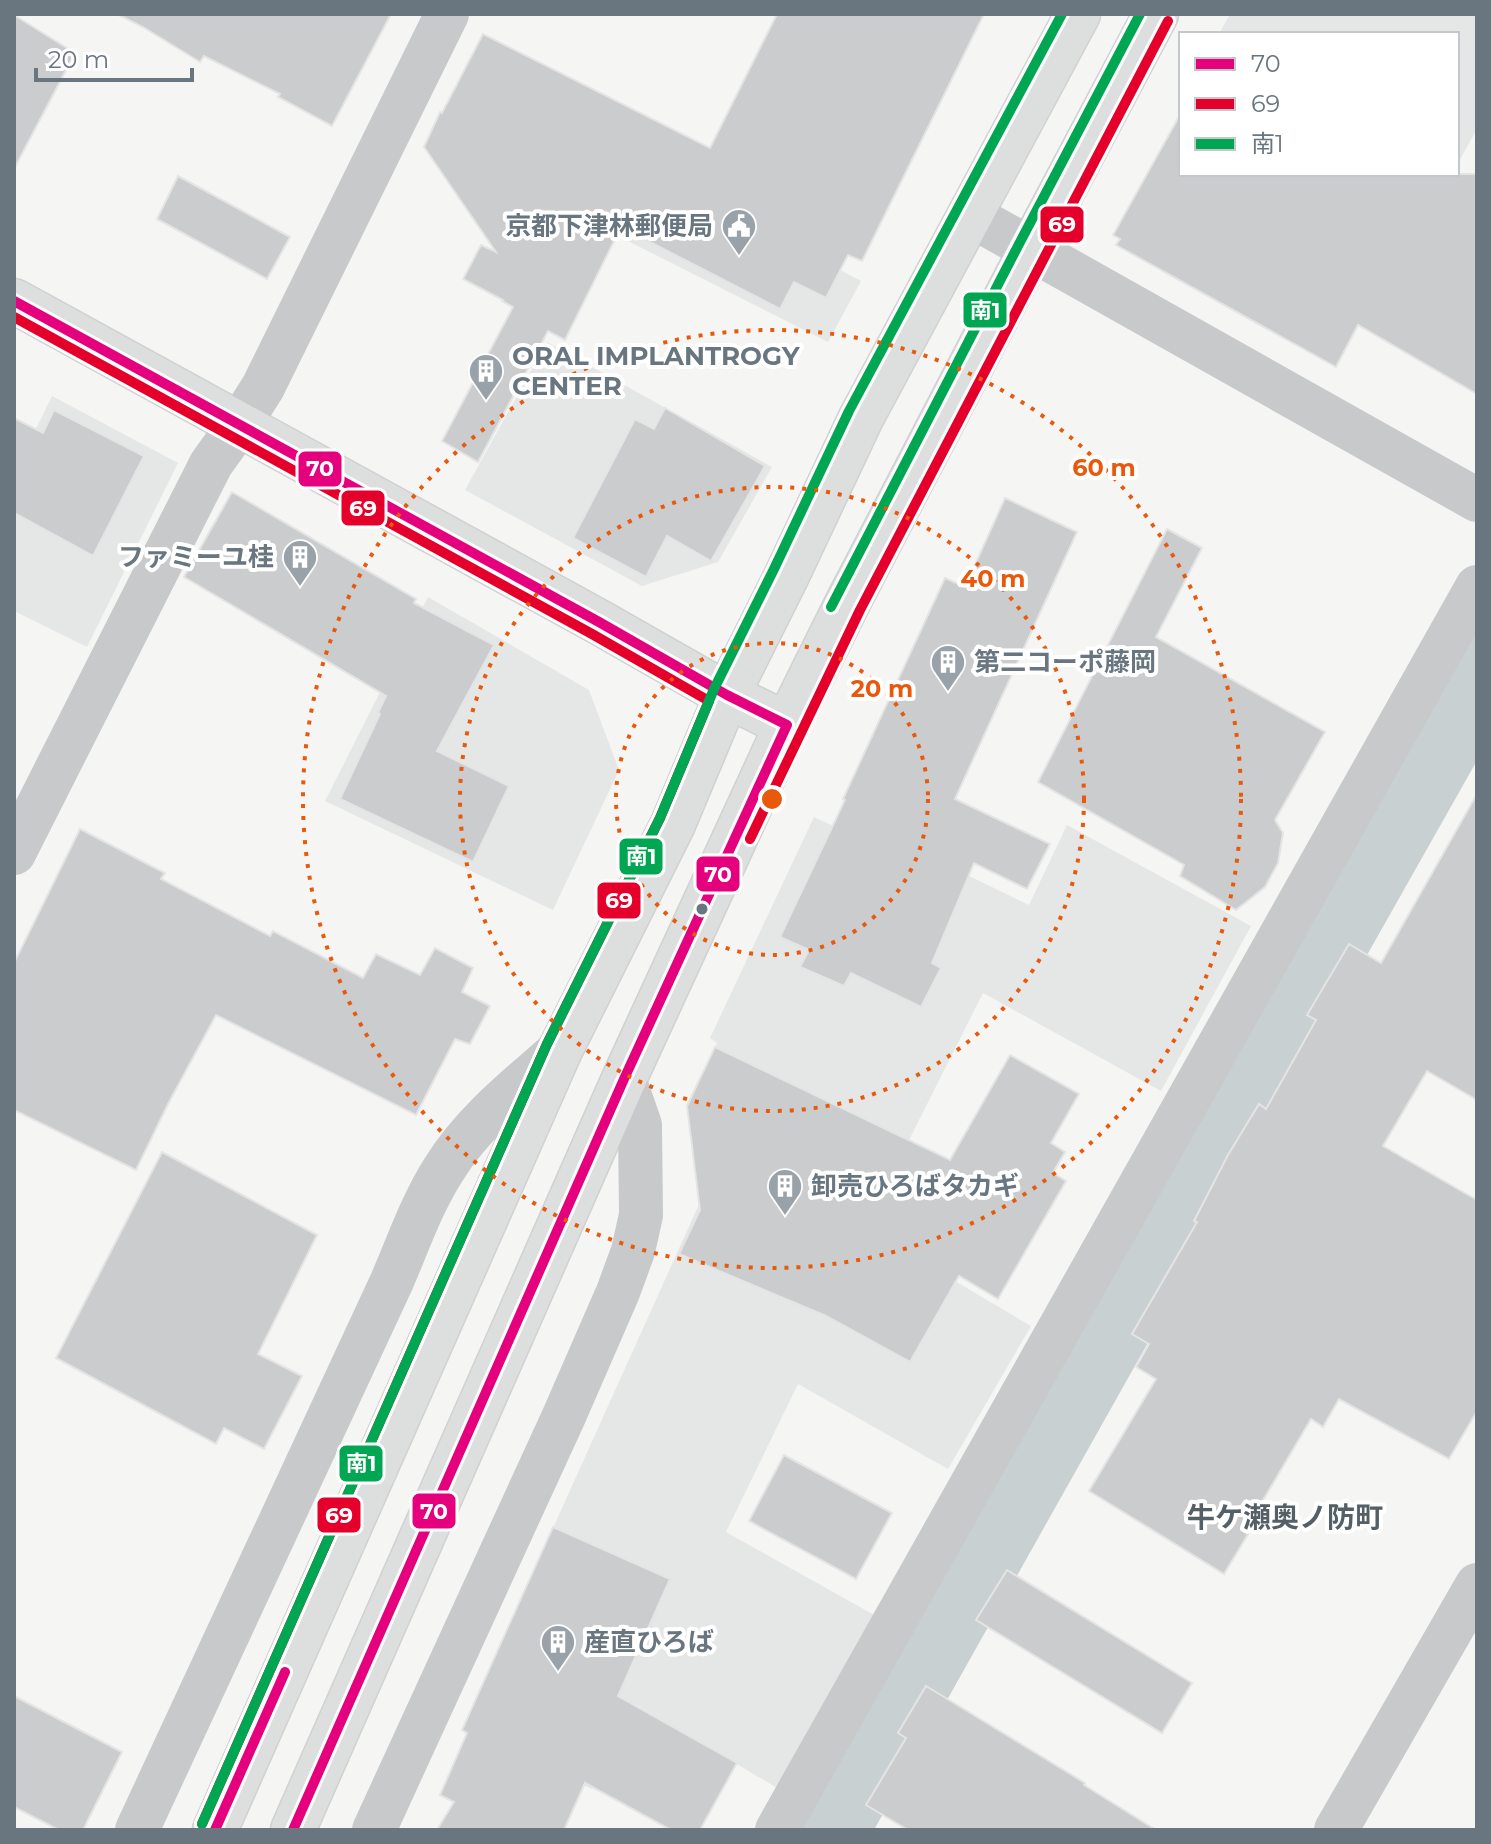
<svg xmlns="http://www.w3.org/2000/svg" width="1491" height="1844" font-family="Montserrat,'Noto Sans JP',sans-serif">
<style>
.built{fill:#e5e6e6}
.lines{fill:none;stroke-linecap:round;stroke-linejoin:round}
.river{stroke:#c9d0d2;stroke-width:94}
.building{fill:#cbcccd;stroke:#e4e4e4;stroke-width:2}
.secondary-casing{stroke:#d1d1d1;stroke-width:47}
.street{stroke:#c7c9ca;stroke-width:44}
.secondary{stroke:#dddede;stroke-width:44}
.bus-1-casing{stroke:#fff;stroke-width:16}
.bus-2-casing{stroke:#fff;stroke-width:16}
.bus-3-casing{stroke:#fff;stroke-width:16}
.bus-1{stroke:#e5007d;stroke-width:10}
.bus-2{stroke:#e4002b;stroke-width:10}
.bus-3{stroke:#00a651;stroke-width:10}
.ring{fill:none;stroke:#e8590c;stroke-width:4;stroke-dasharray:4 8}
.bus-dot{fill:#697680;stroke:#fff;stroke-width:3}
.labels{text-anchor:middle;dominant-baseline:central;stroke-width:8;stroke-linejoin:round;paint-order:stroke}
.poi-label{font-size:26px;font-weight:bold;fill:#697680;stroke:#fff;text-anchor:start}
.neighbourhood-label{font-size:28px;font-weight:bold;fill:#555f66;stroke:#fff}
.centre{fill:#e8590c;stroke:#fff;stroke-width:4}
.ring-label{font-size:24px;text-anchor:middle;font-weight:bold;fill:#e8590c;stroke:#fff;stroke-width:8;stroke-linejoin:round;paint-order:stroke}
.line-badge{stroke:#fff;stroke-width:3}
.badge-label{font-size:22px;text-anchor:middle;font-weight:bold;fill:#fff}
</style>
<rect width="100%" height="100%" fill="#f5f5f4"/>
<g class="built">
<polygon points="1230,14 1477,14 1477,129 1457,165 1457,34 1219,34"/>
<polygon points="652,171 861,281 828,342 620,237"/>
<polygon points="547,342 772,467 718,562 642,586 465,490"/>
<polygon points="52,396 178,463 87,647 14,611 14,474"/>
<polygon points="428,597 589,690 619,770 553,910 325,801"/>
<polygon points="814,817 891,853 967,875 1029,905 1067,825 1251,926 1161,1091 983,993 912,1134 872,1232 1031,1326 948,1469 798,1384 726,1532 876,1616 779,1789 635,1704 592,1789 462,1730 700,1202 687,1106 717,1043 710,1038"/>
</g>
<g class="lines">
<path class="river" d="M820 1830C1040 1442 1255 1052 1477 665"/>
</g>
<g class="building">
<polygon points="117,14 391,14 332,126 278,97 280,94 204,56 200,62 143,27"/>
<polygon points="777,14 984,14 862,261 848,255 826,298 794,282 780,309 621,227 565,340 548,331 478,462 442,441 513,307 502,301 503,300 463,279 481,245 496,252 424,147 440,112 442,113 483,34 710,148"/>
<polygon points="14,15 75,53 14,169"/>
<polygon points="1181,113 1181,174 1477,174 1477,394 1358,325 1336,367 1116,245 1120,239 1113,235"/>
<polygon points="178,176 290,237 267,279 157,219"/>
<polygon points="665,408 765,466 711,561 667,536 646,577 573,538 635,419 654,429"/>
<polygon points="54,410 144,456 93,556 14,513 14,418 43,433"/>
<polygon points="232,492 416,599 414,603 494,645 437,751 509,786 473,862 340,799 380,714 378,713 386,696 184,577"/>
<polygon points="1005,498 1077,532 955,799 1050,844 1027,889 974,863 932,963 941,968 921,1007 851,973 844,986 800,967 809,950 780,937 845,800 843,799 945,578 965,587"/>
<polygon points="1167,529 1202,548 1156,637 1325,732 1275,820 1283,833 1278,863 1265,887 1236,910 1180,876 1184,865 1038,782"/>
<polygon points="1477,794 1477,1100 1427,1071 1383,1146 1477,1200 1477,1411 1449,1459 1339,1399 1323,1427 1311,1419 1249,1524 1253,1526 1224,1574 1089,1491 1156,1379 1136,1367 1149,1344 1132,1334 1197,1222 1194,1221 1228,1155 1259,1104 1266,1109 1316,1020 1307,1015 1349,944 1381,963"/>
<polygon points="80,829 165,873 161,879 270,936 273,931 363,978 376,954 420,975 435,948 473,968 462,992 490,1006 470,1044 455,1039 416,1115 216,1015 168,1104 136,1170 14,1110 14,963"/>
<polygon points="715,1047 950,1160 1010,1055 1079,1094 1051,1143 1065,1152 1053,1173 1066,1181 998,1299 959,1276 910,1362 826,1316 679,1254 700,1210 687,1106"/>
<polygon points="162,1152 317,1235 258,1354 302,1376 264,1449 224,1428 216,1444 56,1358"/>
<polygon points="784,1455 892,1513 856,1579 749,1521"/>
<polygon points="553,1527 670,1579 618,1696 737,1763 700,1830 671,1830 585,1783 564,1830 437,1830 454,1802 440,1795 467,1733 462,1730"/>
<polygon points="1007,1570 1192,1683 1162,1733 976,1620"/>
<polygon points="926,1686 1085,1783 1084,1785 1156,1830 908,1830 866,1805 906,1738 898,1733"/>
<polygon points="14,1696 122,1752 83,1830 59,1830 14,1807"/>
</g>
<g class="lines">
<g class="secondary-casing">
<g id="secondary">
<polyline points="14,301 599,622 727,695 787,725"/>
<polyline points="215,1830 560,1050 673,824 727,695 787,575 861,418 1078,14"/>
<polyline points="293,1830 624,1079 787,725 847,604 1031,250 1156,14"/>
</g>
</g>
<g class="street">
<polyline points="970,215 1477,500"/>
<polyline points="14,853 211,464 239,425 263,387 447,14"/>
<path d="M137 1830 392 1281C408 1244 422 1203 444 1169 473 1122 519 1086 560 1050"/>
<polyline points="374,1830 564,1416 618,1292 633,1251 641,1215 640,1125 624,1079"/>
<polyline points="777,1830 1477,587"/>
<polyline points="1336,1830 1477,1585"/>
</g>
<use href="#secondary" class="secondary"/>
<g class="bus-1-casing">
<g id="bus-1">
<polyline points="14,301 599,622 727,695 787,725 624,1079 293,1830"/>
<polyline points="215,1830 285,1672"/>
</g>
</g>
<g class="bus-2-casing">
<g id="bus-2">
<polyline points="14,317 592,634 709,701 660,818 547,1044 202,1824"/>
<polyline points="750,839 860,610 1168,21"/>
</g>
</g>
<g class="bus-3-casing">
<g id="bus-3">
<polyline points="831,607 1019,244 1140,14"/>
<polyline points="202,1824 547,1044 660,818 714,689 774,569 849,411 1062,14"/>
</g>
</g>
<use href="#bus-1" class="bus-1"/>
<use href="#bus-2" class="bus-2"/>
<use href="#bus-3" class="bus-3"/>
</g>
<g class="ring">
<circle cx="772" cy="799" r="156"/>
<circle cx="772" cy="799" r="312"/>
<circle cx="772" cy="799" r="469"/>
</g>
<defs>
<g id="civic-pin" transform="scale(1.8)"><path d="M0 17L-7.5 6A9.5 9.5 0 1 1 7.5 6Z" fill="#9aa2a9" stroke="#fff"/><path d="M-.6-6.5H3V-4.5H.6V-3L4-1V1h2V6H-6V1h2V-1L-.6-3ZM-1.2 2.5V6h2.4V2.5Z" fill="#fff"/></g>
<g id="building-pin" transform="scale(1.8)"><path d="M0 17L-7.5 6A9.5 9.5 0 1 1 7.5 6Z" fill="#9aa2a9" stroke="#fff"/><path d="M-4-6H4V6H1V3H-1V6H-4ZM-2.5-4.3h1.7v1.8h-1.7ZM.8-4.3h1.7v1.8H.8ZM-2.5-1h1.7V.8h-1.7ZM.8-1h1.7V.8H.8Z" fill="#fff"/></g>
</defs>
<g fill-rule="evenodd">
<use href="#civic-pin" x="739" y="226"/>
<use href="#building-pin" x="486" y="371"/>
<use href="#building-pin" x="300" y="557"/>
<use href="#building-pin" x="948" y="662"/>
<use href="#building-pin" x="785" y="1186"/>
<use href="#building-pin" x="558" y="1642"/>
</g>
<circle class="bus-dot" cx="702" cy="909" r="7"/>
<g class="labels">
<g class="poi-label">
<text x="713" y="226" text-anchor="end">京都下津林郵便局</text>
<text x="512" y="356">ORAL IMPLANTROGY<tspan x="512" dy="30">CENTER</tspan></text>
<text x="274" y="557" text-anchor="end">ファミーユ桂</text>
<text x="974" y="662">第二コーポ藤岡</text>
<text x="811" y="1186">卸売ひろばタカギ</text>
<text x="584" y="1642">産直ひろば</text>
</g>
<g class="neighbourhood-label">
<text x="1285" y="1517">牛ケ瀬奥ノ防町</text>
</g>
</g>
<circle cx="772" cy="799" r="12" class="centre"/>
<g class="ring-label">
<text x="1104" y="476">60 m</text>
<text x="993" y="587">40 m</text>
<text x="882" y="697">20 m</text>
</g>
<g class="line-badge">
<rect x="1039" y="205" width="46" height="39" rx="8" fill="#e4002b"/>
<rect x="962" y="291" width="46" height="38" rx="8" fill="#00a651"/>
<rect x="297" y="450" width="46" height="38" rx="8" fill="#e5007d"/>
<rect x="340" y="489" width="46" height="38" rx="8" fill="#e4002b"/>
<rect x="618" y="837" width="46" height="39" rx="8" fill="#00a651"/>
<rect x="695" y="855" width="46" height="38" rx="8" fill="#e5007d"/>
<rect x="596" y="881" width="46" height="39" rx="8" fill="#e4002b"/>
<rect x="338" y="1444" width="46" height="39" rx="8" fill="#00a651"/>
<rect x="411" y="1492" width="46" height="38" rx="8" fill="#e5007d"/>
<rect x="316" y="1496" width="46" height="38" rx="8" fill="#e4002b"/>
</g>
<g class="badge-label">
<text x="1062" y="232">69</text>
<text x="985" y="318">南1</text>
<text x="320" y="476">70</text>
<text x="363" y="516">69</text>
<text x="641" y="864">南1</text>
<text x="718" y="882">70</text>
<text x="619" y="908">69</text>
<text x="361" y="1471">南1</text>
<text x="434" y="1519">70</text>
<text x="339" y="1523">69</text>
</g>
<rect width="1491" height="1844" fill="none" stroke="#697680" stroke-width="32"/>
<rect x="1179" y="32" width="280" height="144" fill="#ffffff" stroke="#c3c8cc" stroke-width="2"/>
<rect x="1195" y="58" width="40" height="12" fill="#e5007d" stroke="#c3c8cc" stroke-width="2"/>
<text x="1251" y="72" font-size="24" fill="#697680">70</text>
<rect x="1195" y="98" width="40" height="12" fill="#e4002b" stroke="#c3c8cc" stroke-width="2"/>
<text x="1251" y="112" font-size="24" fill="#697680">69</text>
<rect x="1195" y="138" width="40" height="12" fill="#00a651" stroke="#c3c8cc" stroke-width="2"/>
<text x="1251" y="152" font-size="24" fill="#697680">南1</text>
<path d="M36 68v12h156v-12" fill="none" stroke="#697680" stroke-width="4"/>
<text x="48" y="68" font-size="24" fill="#697680" stroke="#ffffff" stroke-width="6" paint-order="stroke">20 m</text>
</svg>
